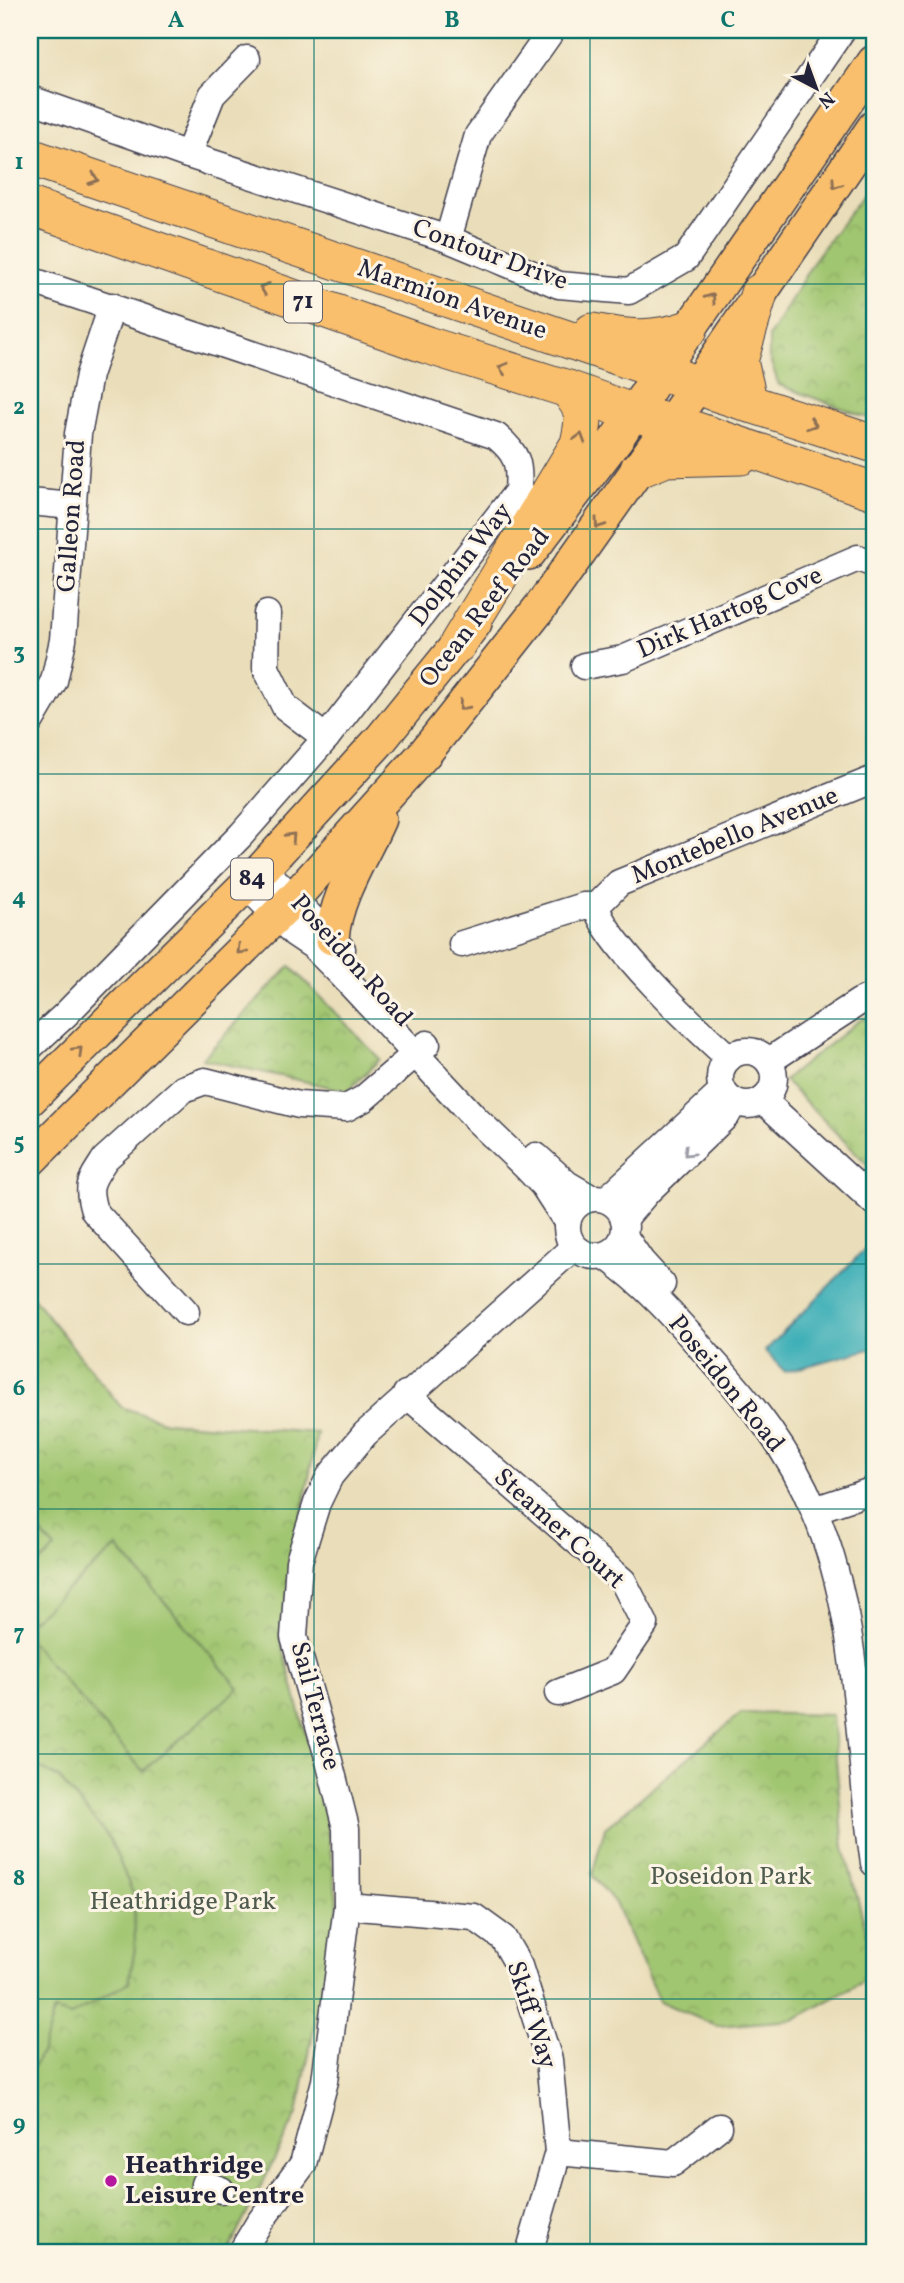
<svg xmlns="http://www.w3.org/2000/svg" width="904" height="2283" font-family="Vollkorn,serif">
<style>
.park{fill:url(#park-crowns);stroke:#627456;stroke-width:2}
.garden{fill:#a1c671;stroke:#627456;stroke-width:2}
.water{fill:#40b0b8;stroke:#31697a;stroke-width:2}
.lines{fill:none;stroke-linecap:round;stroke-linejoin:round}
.minor-casing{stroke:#403e4e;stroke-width:29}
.major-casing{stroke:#403e4e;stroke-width:36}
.highway-casing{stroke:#403e4e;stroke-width:39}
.minor{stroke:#fff;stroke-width:26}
.major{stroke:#f9bf6d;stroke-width:33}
.highway{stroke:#f9bf6d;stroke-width:37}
.oneway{stroke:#8e7054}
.oneway2{stroke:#9c9ca7}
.grid{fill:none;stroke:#0f766e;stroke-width:2;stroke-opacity:0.55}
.poi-dot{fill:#b5179e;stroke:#fcf5e5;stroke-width:2.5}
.labels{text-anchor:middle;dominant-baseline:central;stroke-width:6;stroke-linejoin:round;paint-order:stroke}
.shield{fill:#fcf5e5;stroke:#63616e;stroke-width:2}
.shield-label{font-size:24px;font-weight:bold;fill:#22223b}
.street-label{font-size:26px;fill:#22223b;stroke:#fcf5e5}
.park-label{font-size:26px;fill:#4e5b4e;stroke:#fcf5e5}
.poi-label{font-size:26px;font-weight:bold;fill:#22223b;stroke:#fcf5e5;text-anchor:start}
.neatline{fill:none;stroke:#0f766e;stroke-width:2.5}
.grid-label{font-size:23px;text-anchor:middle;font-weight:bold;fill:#0f766e}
</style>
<defs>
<pattern id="park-crowns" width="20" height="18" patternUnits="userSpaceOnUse" patternTransform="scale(1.75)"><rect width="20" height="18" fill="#a1c671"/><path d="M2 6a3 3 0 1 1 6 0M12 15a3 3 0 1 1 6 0" fill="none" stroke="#8aaa63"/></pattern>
</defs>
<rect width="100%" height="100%" fill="#fcf5e5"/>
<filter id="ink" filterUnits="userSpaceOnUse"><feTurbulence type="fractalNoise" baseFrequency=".0143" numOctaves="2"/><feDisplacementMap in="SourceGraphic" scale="14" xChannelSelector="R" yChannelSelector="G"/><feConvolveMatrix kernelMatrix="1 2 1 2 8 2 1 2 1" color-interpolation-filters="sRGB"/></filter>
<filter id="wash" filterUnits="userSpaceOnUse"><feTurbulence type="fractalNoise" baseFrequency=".00686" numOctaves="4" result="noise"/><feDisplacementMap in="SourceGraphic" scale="28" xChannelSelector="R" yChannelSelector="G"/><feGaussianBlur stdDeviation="1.57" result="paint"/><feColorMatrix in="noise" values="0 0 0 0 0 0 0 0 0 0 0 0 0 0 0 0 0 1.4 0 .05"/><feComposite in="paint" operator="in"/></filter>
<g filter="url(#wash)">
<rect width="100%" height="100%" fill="#eadeba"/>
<g class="park">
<polygon points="874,180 874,420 779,385 769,357 769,337 815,259"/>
<polygon points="290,966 380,1059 348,1091 202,1059"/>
<polygon points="874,1015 874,1171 784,1080 860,1020"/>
<polygon points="30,1294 121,1407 166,1422 317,1433 280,1637 324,1804 338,1907 297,2114 227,2253 30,2253"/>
<polygon points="741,1713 832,1715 844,1848 874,1960 874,1976 793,2020 716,2026 659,2001 615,1903 592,1875 605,1828"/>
</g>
<g class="garden">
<polygon points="30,1520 55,1549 30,1571"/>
<polygon points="117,1547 239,1688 143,1771 30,1641 30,1622"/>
<polygon points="30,1763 59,1778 110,1839 134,1896 135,1948 129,1982 71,2016 54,2011 42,2051 30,2073"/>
</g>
<polygon class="water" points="874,1240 874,1348 785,1372 765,1351"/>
</g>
<g filter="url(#ink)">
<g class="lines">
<g class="minor-casing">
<g id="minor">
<polyline points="30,99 188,155 448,239 559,285 629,291 686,258 842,30"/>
<polyline points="188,155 212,95 247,59"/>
<polyline points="448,239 478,135 552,30"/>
<path d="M30 280 496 436C518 454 520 464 518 491L326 738 241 835 65 1015 30 1047"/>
<polyline points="30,502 72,506"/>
<polyline points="267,614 266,668 285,707 326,738"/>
<polyline points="584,666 623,659 858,558 874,564"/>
<polyline points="30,722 54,681 63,640 78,434 89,375 112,306"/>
<polyline points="263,868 342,949"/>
<polyline points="246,885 295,934 313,946 340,973 477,1120 525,1166 543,1185 567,1222"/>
<polyline points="462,944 583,906 596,906"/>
<circle cx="747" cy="1078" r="27"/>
<path d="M729 1058C698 1030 605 943 596 906L619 883 874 779"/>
<polyline points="769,1061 859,1002 874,995"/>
<polyline points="763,1100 874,1202"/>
<polyline points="536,1156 567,1184 591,1198"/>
<circle cx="596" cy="1227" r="29"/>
<polyline points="607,1199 723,1091"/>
<polyline points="624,1219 647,1192 727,1115 734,1102"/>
<polyline points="624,1236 641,1261 662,1284"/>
<path d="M604 1255C645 1283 678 1321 710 1358 752 1404 790 1452 814 1510 862 1621 856 1746 874 1863"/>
<path d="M186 1312 94 1211C86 1185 91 1181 105 1159L183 1089 205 1081 299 1105 346 1108 363 1099 427 1044"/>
<polyline points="406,1394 623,1581 645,1624 613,1671 558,1693"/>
<polyline points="814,1510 874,1490"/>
<polyline points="347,1906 474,1917 503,1938 519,1966 549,2060 558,2152 529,2253"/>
<polyline points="558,2152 673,2163 719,2127"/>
<polyline points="204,2184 221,2190"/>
<polyline points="241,2253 259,2223 303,2164 325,2081 347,1906 346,1828 328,1757 294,1637 299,1561 317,1503 330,1476 365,1434 574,1247"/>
</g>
</g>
<g class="major-casing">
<g id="major">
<polyline points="529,553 617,438 672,354 874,62"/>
<path d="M332 938C336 895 362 858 379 819"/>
<polyline points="30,1099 263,868 381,739 475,623"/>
<polyline points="30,1160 294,898 425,753 542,605 697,386 874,127"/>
</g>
</g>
<g class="highway-casing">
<g id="highway">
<polyline points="30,157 661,371 717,393 874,444"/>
<polyline points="30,206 427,345 568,389 634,413 691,429 874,491"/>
<path d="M592 332C628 339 655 341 689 329"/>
<polyline points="749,404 739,361 759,293"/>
<polyline points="639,469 666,458 741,456"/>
<path d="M458 644 579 444C585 416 586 412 568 389"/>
</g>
</g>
<use href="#minor" class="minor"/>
<use href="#major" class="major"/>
<use href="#highway" class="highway"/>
</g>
<defs><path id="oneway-chevron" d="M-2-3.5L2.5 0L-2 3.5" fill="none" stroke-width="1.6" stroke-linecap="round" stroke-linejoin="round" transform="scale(1.75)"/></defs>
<g class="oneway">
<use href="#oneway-chevron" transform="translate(94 179) rotate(19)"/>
<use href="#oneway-chevron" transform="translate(836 184) rotate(124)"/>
<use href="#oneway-chevron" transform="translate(264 288) rotate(-161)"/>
<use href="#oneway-chevron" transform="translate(711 298) rotate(-55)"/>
<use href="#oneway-chevron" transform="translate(503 368) rotate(-163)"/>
<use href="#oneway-chevron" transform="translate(812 424) rotate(18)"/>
<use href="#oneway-chevron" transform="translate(580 438) rotate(-73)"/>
<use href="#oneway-chevron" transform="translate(599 524) rotate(125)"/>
<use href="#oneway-chevron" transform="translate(463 706) rotate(129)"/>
<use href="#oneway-chevron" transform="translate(291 837) rotate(-47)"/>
<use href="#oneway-chevron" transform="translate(241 950) rotate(135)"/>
<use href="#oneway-chevron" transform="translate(78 1051) rotate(-45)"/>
</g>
<use class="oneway2" href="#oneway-chevron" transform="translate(688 1152) rotate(136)"/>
</g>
<path class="grid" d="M314 30V2253M590 30V2253M30 284H874M30 529H874M30 774H874M30 1019H874M30 1264H874M30 1509H874M30 1754H874M30 1999H874"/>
<circle class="poi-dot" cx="111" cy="2181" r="7"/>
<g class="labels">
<g class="shield">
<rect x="284" y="281.5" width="38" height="41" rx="5"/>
<rect x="231" y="858.5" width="42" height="41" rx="5"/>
</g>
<g class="shield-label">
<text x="303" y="302">71</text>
<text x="252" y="879">84</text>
</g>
<g class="street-label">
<text transform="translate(490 255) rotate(20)">Contour Drive</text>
<text transform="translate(452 300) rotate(19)">Marmion Avenue</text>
<text transform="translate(72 516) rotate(-86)">Galleon Road</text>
<text transform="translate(461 565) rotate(-52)">Dolphin Way</text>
<text transform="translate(485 608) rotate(-52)">Ocean Reef Road</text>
<text transform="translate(730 613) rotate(-23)">Dirk Hartog Cove</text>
<text transform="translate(735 836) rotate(-22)">Montebello Avenue</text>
<text transform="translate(351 961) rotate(48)">Poseidon Road</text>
<text transform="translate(726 1384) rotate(51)">Poseidon Road</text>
<text transform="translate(559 1529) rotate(42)">Steamer Court</text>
<text transform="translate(315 1706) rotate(75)">Sail Terrace</text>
<text transform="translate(531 2015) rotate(72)">Skiff Way</text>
</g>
<g class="park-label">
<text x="731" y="1877">Poseidon Park</text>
<text x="183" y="1902">Heathridge Park</text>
</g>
<g class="poi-label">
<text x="125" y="2166">Heathridge<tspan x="125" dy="30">Leisure Centre</tspan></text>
</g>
</g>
<rect width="904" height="2283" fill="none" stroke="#fcf5e5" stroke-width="77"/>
<g transform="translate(816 88) rotate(139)" stroke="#fcf5e5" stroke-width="5" paint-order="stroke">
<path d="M0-5L12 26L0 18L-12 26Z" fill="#22223b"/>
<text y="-10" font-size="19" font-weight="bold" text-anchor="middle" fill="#22223b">N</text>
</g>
<rect x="38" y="38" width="828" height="2206" class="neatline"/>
<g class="grid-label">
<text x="176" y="27">A</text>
<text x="452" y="27">B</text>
<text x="728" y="27">C</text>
<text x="19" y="169">1</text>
<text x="19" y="414">2</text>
<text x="19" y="659">3</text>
<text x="19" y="904">4</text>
<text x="19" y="1149">5</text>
<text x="19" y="1395">6</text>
<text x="19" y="1640">7</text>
<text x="19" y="1885">8</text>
<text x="19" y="2130">9</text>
</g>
</svg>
